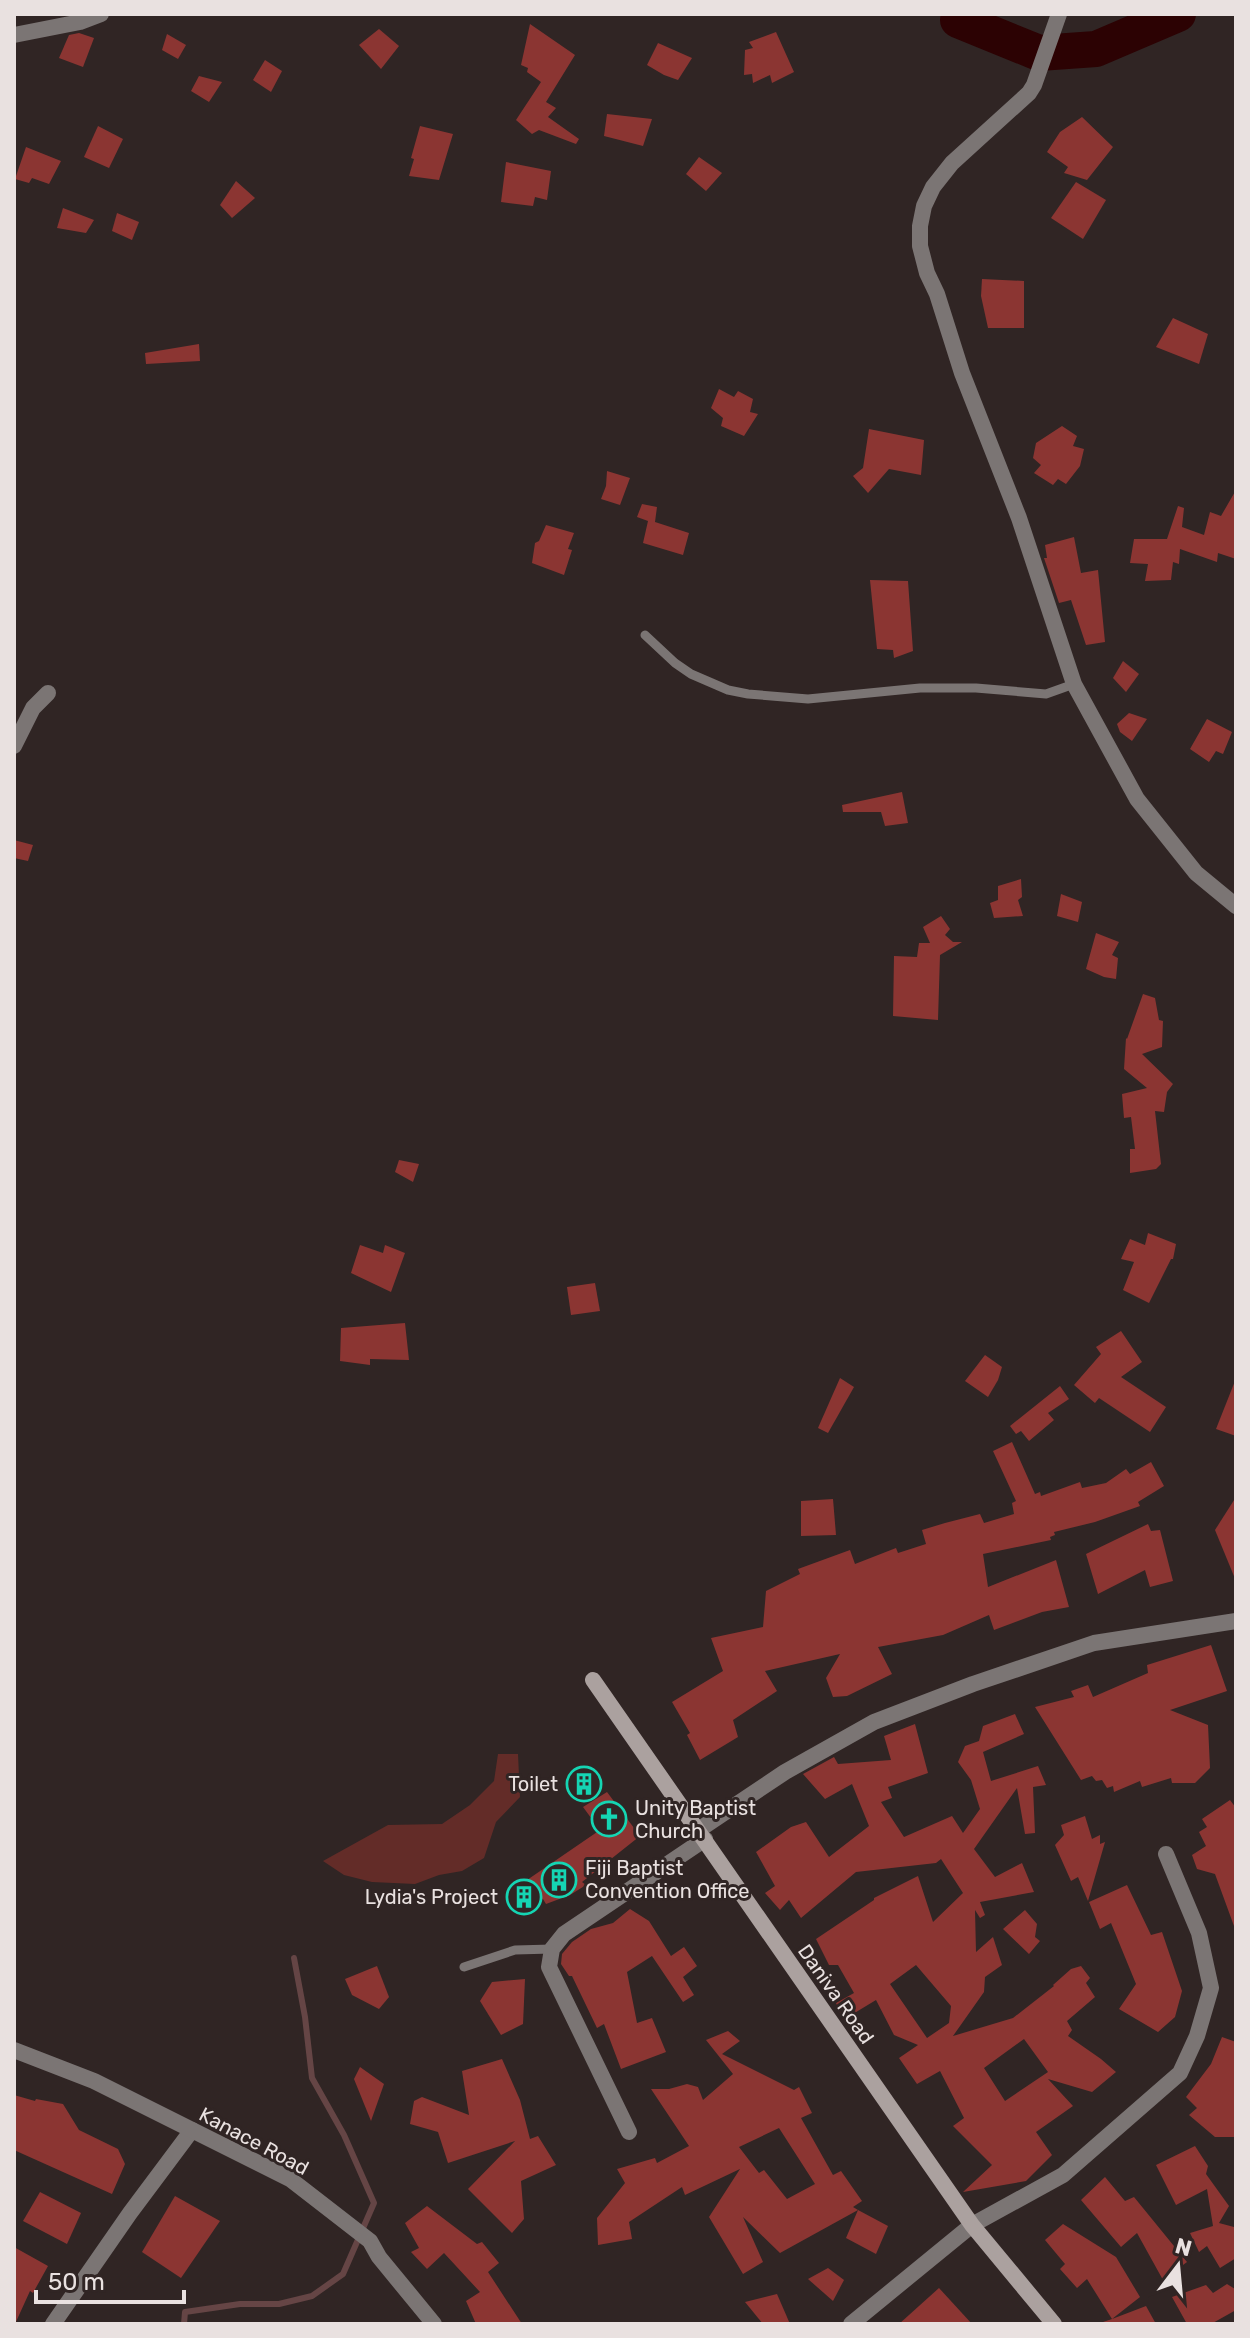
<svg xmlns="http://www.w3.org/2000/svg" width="1250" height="2338" font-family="Rubik,sans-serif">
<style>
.green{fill:#632c28}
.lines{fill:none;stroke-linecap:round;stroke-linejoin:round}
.stream{stroke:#654545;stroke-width:6}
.river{stroke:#2c0203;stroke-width:36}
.building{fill:#8b3532;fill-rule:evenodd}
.service{stroke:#7b7574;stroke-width:9}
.minor{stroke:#7b7574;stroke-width:16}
.tertiary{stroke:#7b7574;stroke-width:16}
.secondary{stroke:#aba19f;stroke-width:16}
.labels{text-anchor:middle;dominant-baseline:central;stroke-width:6;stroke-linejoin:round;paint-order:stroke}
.poi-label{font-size:20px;fill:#e9e1e0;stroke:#302524;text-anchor:end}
.street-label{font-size:20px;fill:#e9e1e0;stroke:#302524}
</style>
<rect width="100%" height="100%" fill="#302524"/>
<polygon class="green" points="498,1754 518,1754 520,1797 496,1822 484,1858 462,1871 439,1875 415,1884 372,1882 344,1875 323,1861 388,1825 442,1824 470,1805 494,1781"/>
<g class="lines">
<g class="stream">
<polyline points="948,14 958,20"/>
<polyline points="184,2324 185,2312 240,2304 279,2304 312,2296 343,2274 374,2203 344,2135 312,2078 305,2017 294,1958"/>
</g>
<polyline class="river" points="958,20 1039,53 1096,49 1178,14"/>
</g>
<g class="building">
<polygon points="530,24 575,55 546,102 556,108 548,117 579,139 576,144 539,130 532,134 516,120 541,82 527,72 528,68 521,65"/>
<polygon points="379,29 399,46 381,69 359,45"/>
<polygon points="776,32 794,72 772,83 770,75 753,83 752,74 744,75 745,50 753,48 749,42"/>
<polygon points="79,33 94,38 83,67 59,58 69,35"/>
<polygon points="167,34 186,45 178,59 162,50"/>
<polygon points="658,43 692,58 678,80 664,75 647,65"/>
<polygon points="265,60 282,71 271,92 253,80"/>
<polygon points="199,76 222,82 209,102 191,91"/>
<polygon points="607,114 652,119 643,146 604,136"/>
<polygon points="1082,117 1113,147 1087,180 1064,173 1068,167 1047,152 1060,132"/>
<polygon points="98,126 123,139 109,168 84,157"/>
<polygon points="420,126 453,134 439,180 409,176 414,159 411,158"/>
<polygon points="26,147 61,161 49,184 32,178 29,183 15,179"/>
<polygon points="699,157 722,173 706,191 686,174"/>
<polygon points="506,162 551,171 547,200 535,197 533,206 501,202"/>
<polygon points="236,181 255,198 232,218 220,205"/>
<polygon points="1076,182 1106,200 1083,239 1051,218"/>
<polygon points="63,208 94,220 86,233 57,228"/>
<polygon points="117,213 139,222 132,240 112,231"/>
<polygon points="982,279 1024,281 1024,328 988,328 981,296"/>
<polygon points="1173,318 1208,334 1199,364 1156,347"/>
<polygon points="199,344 200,361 146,364 145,353"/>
<polygon points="719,389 734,397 738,391 753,399 750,412 758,414 744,436 721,426 723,418 711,408"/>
<polygon points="1062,426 1077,436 1073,446 1084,449 1080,466 1066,484 1058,479 1053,485 1034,473 1041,465 1033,458 1036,443"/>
<polygon points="869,429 924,440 921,475 889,469 868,493 853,476 863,468"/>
<polygon points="607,471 630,478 620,505 601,499 606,486"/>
<polygon points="1236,490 1236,559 1218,553 1217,562 1180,549 1179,564 1173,562 1171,580 1145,581 1148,564 1130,563 1134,539 1167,539 1178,506 1184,508 1182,527 1204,535 1210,512 1221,516"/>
<polygon points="642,504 657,507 655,522 689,533 683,555 643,543 648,521 637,517"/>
<polygon points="546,525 574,533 568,549 572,550 564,575 532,563 535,543 539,541"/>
<polygon points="1074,537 1081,573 1098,570 1105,642 1086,645 1071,600 1059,603 1044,558 1047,558 1045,545"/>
<polygon points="870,580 908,581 913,651 894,658 893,650 877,649"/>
<polygon points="1123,661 1139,674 1126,692 1113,678"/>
<polygon points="1129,713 1147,719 1132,741 1120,732 1117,724"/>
<polygon points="1207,719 1232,732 1223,754 1216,751 1209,762 1190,749"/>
<polygon points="902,792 908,823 885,826 881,812 843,812 842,805"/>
<polygon points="14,840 33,845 28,861 14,858"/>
<polygon points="1021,879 1022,897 1018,900 1023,916 994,918 990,903 998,900 998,886"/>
<polygon points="1061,894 1082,902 1078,922 1057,916"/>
<polygon points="941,916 950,929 945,935 953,942 962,942 940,955 938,1020 893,1016 894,956 917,957 919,943 930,943 923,927"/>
<polygon points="1096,933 1119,942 1112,955 1118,958 1116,979 1104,977 1086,969"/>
<polygon points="1143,994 1155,998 1159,1020 1163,1021 1162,1047 1142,1054 1173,1084 1167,1092 1164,1112 1155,1111 1161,1164 1156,1169 1130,1173 1130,1149 1135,1149 1131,1117 1124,1118 1122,1094 1147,1088 1124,1069 1126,1038 1127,1039"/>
<polygon points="399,1160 419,1164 413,1182 395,1172"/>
<polygon points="1148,1233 1176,1244 1173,1259 1171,1259 1149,1303 1123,1290 1134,1262 1121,1259 1130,1239 1145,1245"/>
<polygon points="360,1245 383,1253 385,1245 405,1253 391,1292 351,1273"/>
<polygon points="595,1283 600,1311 571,1315 567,1287"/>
<polygon points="405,1323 409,1360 370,1359 370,1365 340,1361 341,1328"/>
<polygon points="1121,1331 1142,1362 1121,1377 1166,1407 1150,1432 1099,1398 1095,1403 1074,1385 1101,1354 1096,1347"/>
<polygon points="985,1355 1002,1367 998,1380 988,1397 965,1381"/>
<polygon points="840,1378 854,1387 828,1433 818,1428"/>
<polygon points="1235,1381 1236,1381 1236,1436 1216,1429"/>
<polygon points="1060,1386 1069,1399 1048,1413 1054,1420 1029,1441 1021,1431 1016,1434 1010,1426"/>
<polygon points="1012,1442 1035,1494 1040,1492 1041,1496 1080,1482 1082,1488 1106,1483 1126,1469 1130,1474 1151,1462 1164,1486 1138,1502 1140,1506 1095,1522 1054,1532 1055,1535 1050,1537 1051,1540 983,1554 988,1587 1056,1560 1069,1607 1042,1612 994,1630 989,1615 943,1635 878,1647 892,1674 847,1696 833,1697 826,1678 840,1654 765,1671 777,1691 733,1720 738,1737 700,1760 687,1735 690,1733 672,1702 723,1671 711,1638 763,1627 766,1591 800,1574 798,1569 850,1550 855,1564 896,1548 898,1553 926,1544 922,1530 945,1523 980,1514 984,1523 1014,1514 1012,1503 1016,1501 993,1451"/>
<polygon points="1236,1497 1236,1581 1215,1530"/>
<polygon points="833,1499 836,1535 801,1536 801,1501"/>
<polygon points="1148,1524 1151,1531 1160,1530 1173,1581 1150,1587 1145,1570 1098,1594 1086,1554"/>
<polygon points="1211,1645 1227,1691 1170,1710 1208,1725 1210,1768 1195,1783 1172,1783 1171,1778 1142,1787 1140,1781 1114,1792 1113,1786 1107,1788 1102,1780 1096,1781 1092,1776 1081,1780 1035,1707 1074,1697 1071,1691 1088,1685 1093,1697 1148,1673 1147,1665"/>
<path d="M1015 1714 1024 1734 983 1752 991 1781 1038 1766 1046 1785 1033 1787 1035 1833 1025 1834 1017 1788 974 1849 995 1877 1022 1863 1034 1892 980 1902 985 1915 980 1918 975 1910 976 1952 993 1937 1002 1965 985 1977 984 1992 953 2036 1013 2018 1054 1986 1053 1985 1071 1969 1081 1966 1090 1978 1086 1983 1095 1997 1067 2021 1072 2030 1068 2036 1101 2059 1116 2072 1092 2092 1048 2079 1073 2106 1036 2132 1052 2155 1026 2181 963 2192 992 2165 953 2126 964 2118 940 2071 917 2084 899 2058 918 2045 894 2035 876 2000 843 2020 836 2003 854 1993 838 1965H829L816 1939 874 1900V1898L918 1876 933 1922 963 1893 941 1859 936 1863 856 1872 801 1918 789 1900 780 1910 765 1893 775 1886 756 1852 791 1827 806 1822 829 1857 869 1826 852 1784 825 1799 803 1774 834 1757 838 1764 891 1760 884 1736 915 1724 928 1773 888 1787 892 1798 881 1802 904 1837 952 1816 963 1833 980 1809 971 1780 958 1762 965 1746 979 1741 983 1726ZM916 1965 951 2006 949 2023 927 2038 890 1984ZM1024 2039 1048 2072 1005 2101 984 2068Z"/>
<polygon points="607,1792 640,1836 582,1882 586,1885 570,1895 546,1904 543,1899 524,1911 511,1891 600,1830 583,1807"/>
<polygon points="1230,1800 1236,1808 1236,1925 1234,1926 1215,1874 1197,1869 1192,1855 1206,1846 1199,1832 1207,1827 1202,1819"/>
<polygon points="1085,1816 1092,1839 1100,1835 1100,1844 1105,1842 1088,1901 1078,1877 1071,1881 1055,1845 1064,1835 1061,1825"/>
<polygon points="1127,1885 1151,1935 1162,1932 1182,1991 1175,2017 1158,2032 1119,2009 1136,1984 1111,1923 1100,1929 1089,1902"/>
<polygon points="630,1909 649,1921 671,1956 684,1947 697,1966 683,1977 694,1995 683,2002 652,1956 627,1972 637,2023 652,2018 666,2052 621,2069 604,2024 597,2028 572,1976 569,1976 561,1964 562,1954 572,1942 591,1929 613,1923"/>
<polygon points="1025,1910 1037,1924 1035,1937 1040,1941 1029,1954 1003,1929"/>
<polygon points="377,1966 389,1997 379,2009 352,1995 345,1979"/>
<polygon points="525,1979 523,2024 501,2035 480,2001 492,1982"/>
<path d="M728 2031 740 2041 722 2054 794 2090 799 2087 812 2113 801 2118 833 2175 841 2171 862 2201 853 2207 858 2210 780 2253 743 2217 763 2262 743 2274 709 2217 740 2169 685 2195 682 2187 629 2222 632 2239 598 2245 597 2218 625 2183 617 2169 655 2158 657 2163 689 2146 651 2089H669L687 2084 698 2087 703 2100 733 2074 706 2040ZM779 2128 815 2184 787 2199 764 2170 759 2173 739 2147Z"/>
<polygon points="1222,2037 1236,2042 1236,2137 1215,2137 1189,2115 1197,2108 1186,2097 1211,2064"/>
<polygon points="502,2059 520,2100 530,2139 538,2136 556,2165 521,2181 524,2219 512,2233 468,2189 515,2141 448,2163 438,2132 410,2124 414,2101 422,2097 469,2115 462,2071"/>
<polygon points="360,2067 384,2084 371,2121 354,2079"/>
<polygon points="14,2095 35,2101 36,2099 63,2104 79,2130 118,2149 125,2164 112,2194 14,2150"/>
<polygon points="1195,2146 1208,2166 1206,2174 1229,2206 1219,2223 1234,2227 1236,2232 1236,2258 1220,2268 1207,2246 1199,2252 1190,2233 1213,2226 1207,2189 1176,2205 1156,2165"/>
<polygon points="1105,2177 1125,2201 1134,2197 1187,2262 1163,2280 1137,2233 1121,2247 1081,2200"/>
<polygon points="40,2192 81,2213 67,2244 23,2221"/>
<polygon points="175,2196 220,2221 181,2278 142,2252"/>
<polygon points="427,2206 477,2244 482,2242 499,2263 488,2272 522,2324 476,2324 466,2301 480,2292 444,2253 427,2269 411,2252 419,2248 405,2223"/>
<polygon points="858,2210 888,2226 876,2254 846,2238"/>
<polygon points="1063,2224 1116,2257 1140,2297 1112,2319 1146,2306 1156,2324 1103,2324 1103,2322 1112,2319 1087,2279 1077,2288 1060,2269 1065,2264 1045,2240"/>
<polygon points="14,2247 48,2266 33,2293 30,2291 15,2324"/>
<polygon points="828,2268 844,2280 833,2301 808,2279"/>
<polygon points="1227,2284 1235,2289 1236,2310 1211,2324 1187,2324 1172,2297 1206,2285 1213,2293"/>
<polygon points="939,2288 972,2324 899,2324"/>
<polygon points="777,2294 790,2324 763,2324 745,2302"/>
</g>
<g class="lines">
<g class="service">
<polyline points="645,635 675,663 691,674 728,690 748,694 808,699 920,688 976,688 1046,694 1074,684"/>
<polyline points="464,1967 515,1950 552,1949"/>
</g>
<g class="minor">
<polyline points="14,35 80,22 101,14"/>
<polyline points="14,746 33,708 48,693"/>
<polyline points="629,2132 549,1967 552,1949 564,1934 705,1839"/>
<polyline points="53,2324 130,2213 192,2130"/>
<polyline points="851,2324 972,2225 1063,2175 1180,2073 1197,2036 1211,1988 1199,1933 1166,1854"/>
</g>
<g class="tertiary">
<polyline points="1059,14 1034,85 1029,93 952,163 933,187 924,206 920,226 920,246 927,273 937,294 962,373 1019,518 1074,684 1137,799 1196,873 1236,906"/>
<polyline points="697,1831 785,1772 874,1722 973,1684 1094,1643 1236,1621"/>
<polyline points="14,2050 94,2081 290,2179 370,2241 379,2257 434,2324"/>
</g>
<polyline class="secondary" points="593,1680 972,2225 1054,2324"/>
</g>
<defs>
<g id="building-ring" transform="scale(1.8)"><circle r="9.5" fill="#302524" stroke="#15d5b3" stroke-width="1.5"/><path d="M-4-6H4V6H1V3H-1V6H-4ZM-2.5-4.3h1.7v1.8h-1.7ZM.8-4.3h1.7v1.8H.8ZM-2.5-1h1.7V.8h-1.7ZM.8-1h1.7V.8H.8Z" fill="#15d5b3"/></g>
<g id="church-ring" transform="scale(1.8)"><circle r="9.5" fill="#302524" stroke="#15d5b3" stroke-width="1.5"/><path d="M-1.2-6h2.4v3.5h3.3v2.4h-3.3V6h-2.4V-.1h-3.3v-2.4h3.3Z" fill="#15d5b3"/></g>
</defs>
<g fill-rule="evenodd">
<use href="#building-ring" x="584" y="1784"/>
<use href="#church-ring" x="609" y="1819"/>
<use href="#building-ring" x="559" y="1880"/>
<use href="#building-ring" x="524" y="1897"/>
</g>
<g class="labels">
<g class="poi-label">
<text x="558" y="1784">Toilet</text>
<text x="635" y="1808" text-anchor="start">Unity Baptist<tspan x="635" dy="23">Church</tspan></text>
<text x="585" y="1868" text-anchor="start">Fiji Baptist<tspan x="585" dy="23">Convention Office</tspan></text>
<text x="498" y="1897">Lydia's Project</text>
</g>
<g class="street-label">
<text transform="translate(836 1994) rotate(55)">Daniva Road</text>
<text transform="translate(254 2141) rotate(28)">Kanace Road</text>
</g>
</g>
<rect width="1250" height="2338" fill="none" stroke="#e9e1e0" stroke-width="32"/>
<g transform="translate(1178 2266) rotate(16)" stroke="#302524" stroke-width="6" paint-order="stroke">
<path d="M0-6L14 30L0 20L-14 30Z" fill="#e9e1e0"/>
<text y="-12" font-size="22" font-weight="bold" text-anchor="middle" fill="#e9e1e0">N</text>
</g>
<path d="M36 2290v12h148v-12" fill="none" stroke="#e9e1e0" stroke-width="4"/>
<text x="48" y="2290" font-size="24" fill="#e9e1e0" stroke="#302524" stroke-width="6" paint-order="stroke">50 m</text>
</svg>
